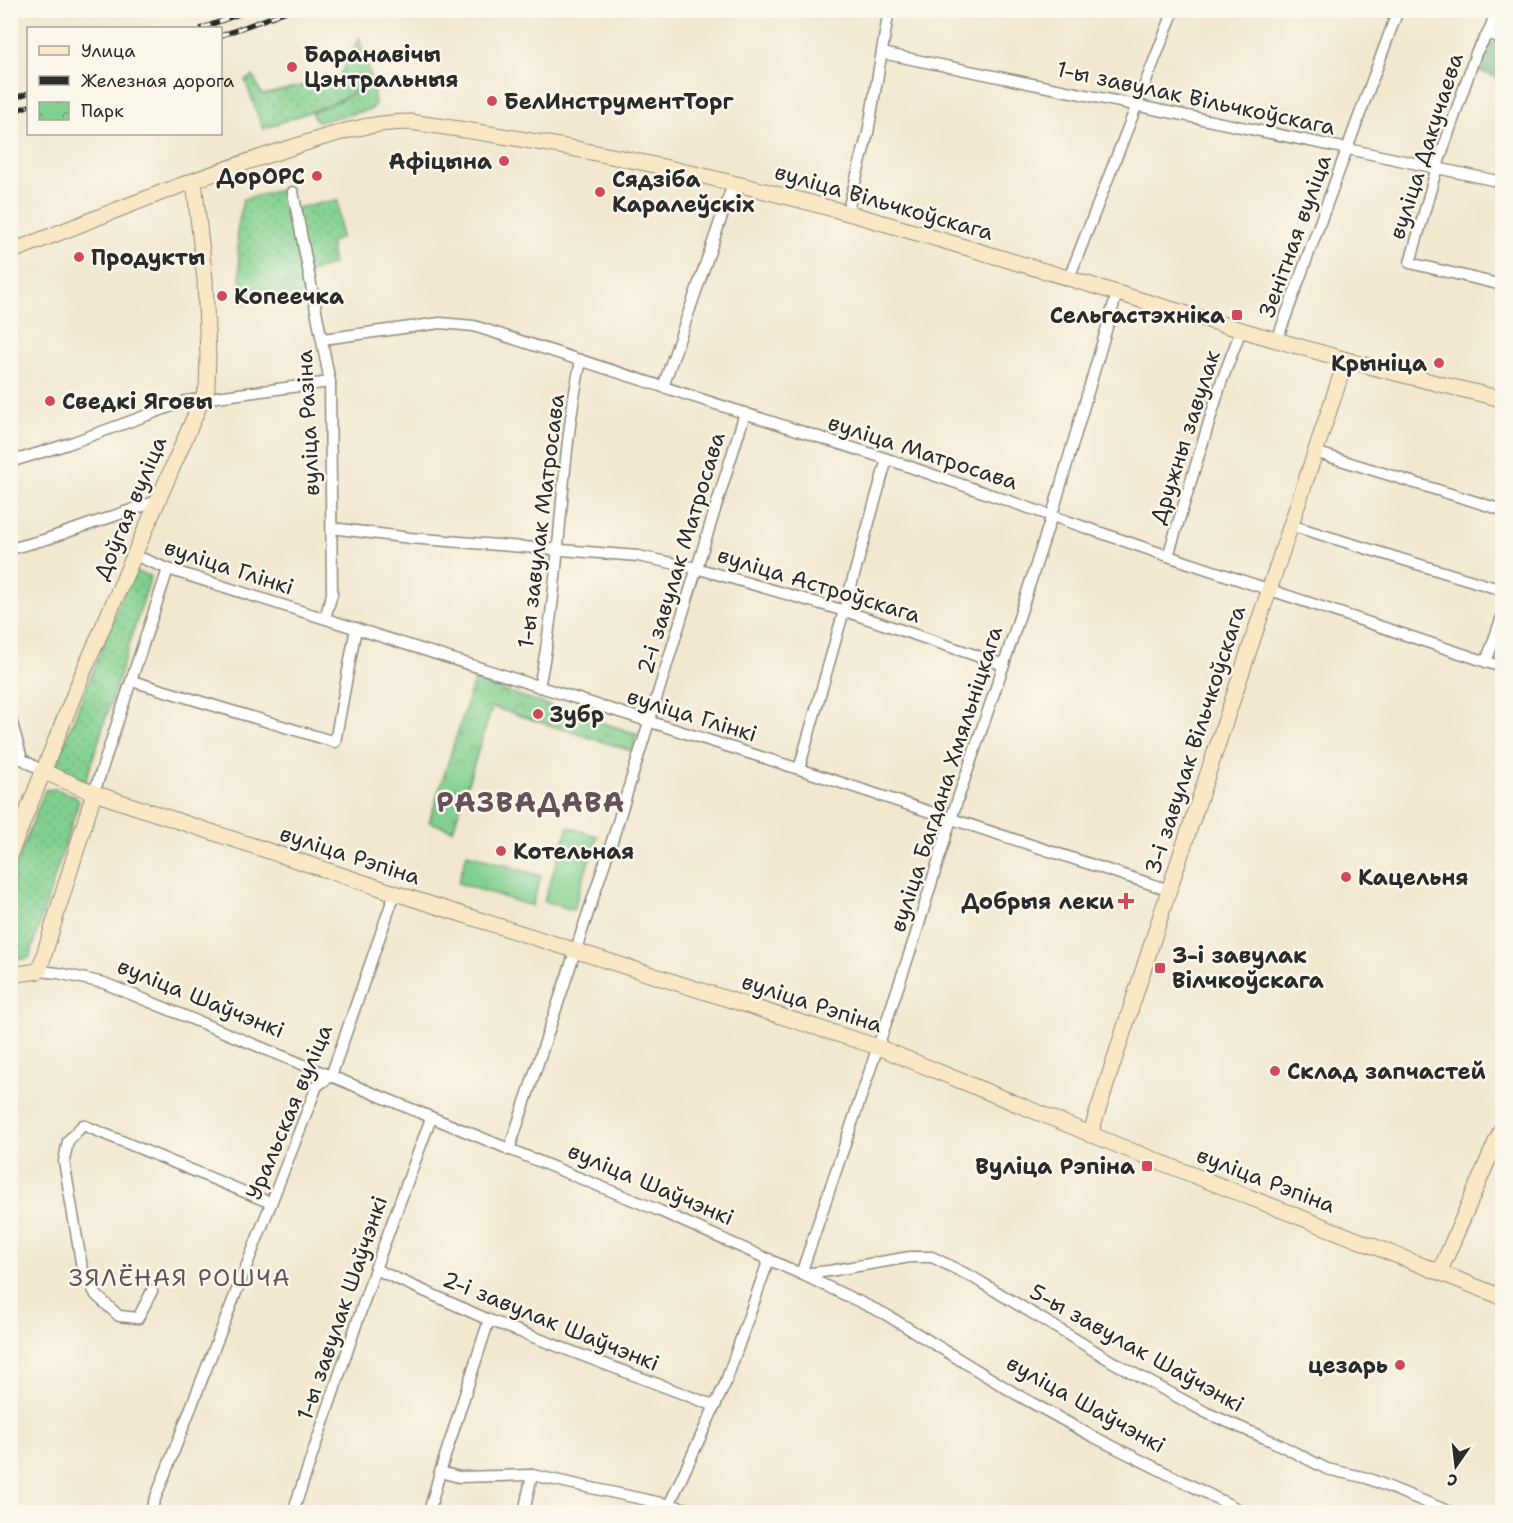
<svg xmlns="http://www.w3.org/2000/svg" width="1513" height="1523" font-family="'Shantell Sans',sans-serif">
<style>
.grass{fill:url(#grass-dots);stroke:#567e5e;stroke-width:1.5}
.forest{fill:url(#forest-crowns);stroke:#4a6e52;stroke-width:1.5}
.park{fill:url(#park-crowns);stroke:#567e5e;stroke-width:1.5}
.pitch{fill:#82d090;stroke:#567e5e;stroke-width:1.5}
.lines{fill:none;stroke-linecap:round;stroke-linejoin:round}
.street-casing{stroke:#8e8a7d;stroke-width:13}
.secondary-casing{stroke:#8e8a7d;stroke-width:17}
.street{stroke:#fff;stroke-width:10}
.secondary{stroke:#fae7c3;stroke-width:15}
.rail-casing{stroke:#2b2b2b;stroke-width:5}
.rail{stroke:#fbf7ec;stroke-width:3;stroke-dasharray:9;stroke-linecap:butt}
.poi-dot{fill:#d1495b;stroke:#fbf7ec;stroke-width:2}
.labels{text-anchor:middle;dominant-baseline:central;stroke-width:5;stroke-linejoin:round;paint-order:stroke}
.poi-label{font-size:22px;font-weight:bold;fill:#2b2b2b;stroke:#fbf7ec;text-anchor:start}
.street-label{font-size:22px;fill:#2b2b2b;stroke:#fbf7ec}
.neighbourhood-label{font-size:24px;letter-spacing:1.5px;fill:#665158;stroke:#fbf7ec}
.district-label{font-size:28px;font-weight:bold;letter-spacing:1.5px;fill:#665158;stroke:#fbf7ec}
</style>
<defs>
<pattern id="grass-dots" width="8" height="8" patternUnits="userSpaceOnUse" patternTransform="scale(1.5)"><rect width="8" height="8" fill="#82d090"/><path d="M2 2h.1M6 6h.1" fill="none" stroke="#6ba976" stroke-width="1.8" stroke-linecap="round"/></pattern>
<pattern id="forest-crowns" width="20" height="18" patternUnits="userSpaceOnUse" patternTransform="scale(1.5)"><rect width="20" height="18" fill="#69b27a"/><path d="M2 6a3 3 0 1 1 6 0M12 15a3 3 0 1 1 6 0" fill="none" stroke="#579164"/></pattern>
<pattern id="park-crowns" width="20" height="18" patternUnits="userSpaceOnUse" patternTransform="scale(1.5)"><rect width="20" height="18" fill="#82d090"/><path d="M2 6a3 3 0 1 1 6 0M12 15a3 3 0 1 1 6 0" fill="none" stroke="#6ba976"/></pattern>
</defs>
<rect width="100%" height="100%" fill="#fbf7ec"/>
<filter id="ink" filterUnits="userSpaceOnUse"><feTurbulence type="fractalNoise" baseFrequency=".0167" numOctaves="2"/><feDisplacementMap in="SourceGraphic" scale="12" xChannelSelector="R" yChannelSelector="G"/><feConvolveMatrix kernelMatrix="1 2 1 2 8 2 1 2 1" color-interpolation-filters="sRGB"/></filter>
<filter id="wash" filterUnits="userSpaceOnUse"><feTurbulence type="fractalNoise" baseFrequency=".008" numOctaves="4" result="noise"/><feDisplacementMap in="SourceGraphic" scale="24" xChannelSelector="R" yChannelSelector="G"/><feGaussianBlur stdDeviation="1.35" result="paint"/><feColorMatrix in="noise" values="0 0 0 0 0 0 0 0 0 0 0 0 0 0 0 0 0 1.4 0 .05"/><feComposite in="paint" operator="in"/></filter>
<g filter="url(#wash)">
<rect width="100%" height="100%" fill="#f1e8cf"/>
<g class="grass">
<polygon points="359,38 372,82 339,101 263,129 245,80 253,76 262,95 339,77"/>
<polygon points="286,189 292,209 338,200 341,238 331,242 333,264 305,274 309,292 277,300 242,303 237,232 243,199"/>
<path d="M132 571 151 576 86 780C76 782 61 775 55 767Z"/>
<polygon points="55,789 73,795 79,801 29,958 11,960 10,895 14,885 14,870 45,790"/>
</g>
<path class="forest" d="M1495 42 1502 45V80L1477 70C1476 58 1483 46 1495 42Z"/>
<g class="park">
<polygon points="372,82 375,103 372,109 318,122 312,115 313,112 339,101"/>
<polygon points="474,681 637,734 632,751 492,707 453,830 429,822"/>
</g>
<g class="pitch">
<polygon points="568,827 597,836 573,910 544,901"/>
<polygon points="467,854 541,876 532,906 458,883"/>
</g>
</g>
<g filter="url(#ink)">
<g class="lines">
<g class="street-casing">
<g id="street">
<polyline points="1497,10 1488,33 1476,53 1437,167 1410,263 1502,285"/>
<polyline points="1488,33 1502,39"/>
<polyline points="882,53 1348,149 1502,182"/>
<polyline points="293,192 330,382 332,594 325,618"/>
<polyline points="847,213 868,133 889,10"/>
<polyline points="1069,278 1174,10"/>
<polyline points="1117,293 1052,515 1005,661 951,819 915,937 801,1274 829,1271 910,1257 932,1257 974,1278 1113,1362 1207,1413 1274,1442 1327,1469 1367,1478 1450,1512"/>
<polyline points="323,339 440,323 474,326 887,459 1168,556 1502,667"/>
<polyline points="1277,340 1398,10"/>
<polyline points="663,387 733,184"/>
<polyline points="1315,452 1502,510"/>
<polyline points="10,462 68,444 186,401 330,382"/>
<polyline points="1290,525 1502,590"/>
<polyline points="332,528 410,538 638,556 696,568 845,611 1004,665"/>
<polyline points="10,549 47,539 157,501"/>
<polyline points="134,555 168,569 799,769 1169,890"/>
<polyline points="1168,556 1221,383 1241,330"/>
<polyline points="1486,662 1502,617"/>
<polyline points="132,681 335,742 356,628"/>
<path d="M539 687C562 579 558 468 581 360"/>
<polyline points="10,716 22,759 42,771"/>
<polyline points="799,769 887,459"/>
<polyline points="94,793 168,569"/>
<polyline points="39,971 58,973 104,983 660,1211 801,1274 885,1314 1016,1394 1090,1435 1244,1512"/>
<polyline points="509,1150 613,838 745,413"/>
<polyline points="375,1269 489,1320 715,1406"/>
<polyline points="152,1291 138,1318 119,1316 96,1295 82,1268 64,1161 68,1141 83,1125 271,1203"/>
<polyline points="440,1472 459,1477 532,1475 702,1512"/>
<polyline points="669,1505 725,1384 769,1259"/>
<polyline points="150,1512 317,1086 331,1076 395,893"/>
<polyline points="293,1512 375,1269 431,1118"/>
<polyline points="429,1512 440,1472 489,1320"/>
<polyline points="524,1512 532,1475"/>
</g>
</g>
<g class="secondary-casing">
<g id="secondary">
<path d="M10 252C103 216 195 177 290 148 330 135 368 122 410 122 558 142 705 173 848 213 1014 260 1177 313 1343 359 1396 374 1449 386 1502 399"/>
<polyline points="42,771 94,793 395,893 878,1047 1122,1147 1502,1297"/>
<polyline points="10,854 82,675 207,388 208,356 205,280 194,181"/>
<polyline points="10,975 39,971 94,793"/>
<polyline points="1090,1135 1169,890 1346,360"/>
<polyline points="1440,1271 1502,1128"/>
</g>
</g>
<use href="#street" class="street"/>
<use href="#secondary" class="secondary"/>
<g class="rail-casing">
<g id="rail">
<polyline points="202,28 251,10"/>
<polyline points="220,36 290,10"/>
<polyline points="10,100 28,93"/>
<polyline points="10,113 28,106"/>
</g>
</g>
<use href="#rail" class="rail"/>
</g>
</g>
<g class="poi-dot">
<circle cx="292" cy="67" r="6"/>
<circle cx="492" cy="101" r="6"/>
<circle cx="504" cy="161" r="6"/>
<circle cx="317" cy="176" r="6"/>
<circle cx="600" cy="192" r="6"/>
<circle cx="79" cy="257" r="6"/>
<circle cx="222" cy="296" r="6"/>
<rect x="1231" y="309" width="12" height="12" rx="3"/>
<circle cx="1439" cy="363" r="6"/>
<circle cx="50" cy="401" r="6"/>
<circle cx="538" cy="714" r="6"/>
<circle cx="501" cy="851" r="6"/>
<circle cx="1346" cy="877" r="6"/>
<path d="M1123 892h6v6h6v6h-6v6h-6v-6h-6v-6h6z"/>
<rect x="1154" y="962" width="12" height="12" rx="3"/>
<circle cx="1275" cy="1071" r="6"/>
<rect x="1141" y="1160" width="12" height="12" rx="3"/>
<circle cx="1400" cy="1365" r="6"/>
</g>
<g class="labels">
<g class="poi-label">
<text x="304" y="54">Баранавічы<tspan x="304" dy="25">Цэнтральныя</tspan></text>
<text x="504" y="101">БелИнструментТорг</text>
<text x="492" y="161" text-anchor="end">Афіцына</text>
<text x="305" y="176" text-anchor="end">ДорОРС</text>
<text x="612" y="179">Сядзіба<tspan x="612" dy="25">Каралеўскіх</tspan></text>
<text x="91" y="257">Продукты</text>
<text x="234" y="296">Копеечка</text>
<text x="1225" y="315" text-anchor="end">Сельгастэхніка</text>
<text x="1427" y="363" text-anchor="end">Крыніца</text>
<text x="62" y="401">Сведкі Яговы</text>
<text x="550" y="714">Зубр</text>
<text x="513" y="851">Котельная</text>
<text x="1358" y="877">Кацельня</text>
<text x="1114" y="901" text-anchor="end">Добрыя леки</text>
<text x="1172" y="955">3-і завулак<tspan x="1172" dy="25">Вілчкоўскага</tspan></text>
<text x="1287" y="1071">Склад запчастей</text>
<text x="1135" y="1166" text-anchor="end">Вуліца Рэпіна</text>
<text x="1388" y="1365" text-anchor="end">цезарь</text>
</g>
<g class="street-label">
<text transform="translate(1196 98) rotate(12)">1-ы завулак Вільчкоўскага</text>
<text transform="translate(1426 146) rotate(-72)">вуліца Дакучаева</text>
<text transform="translate(884 202) rotate(16)">вуліца Вільчкоўскага</text>
<text transform="translate(1295 236) rotate(-70)">Зенітная вуліца</text>
<text transform="translate(308 423) rotate(-93)">вуліца Разіна</text>
<text transform="translate(1185 437) rotate(-72)">Дружны завулак</text>
<text transform="translate(923 452) rotate(18)">вуліца Матросава</text>
<text transform="translate(130 508) rotate(-67)">Доўгая вуліца</text>
<text transform="translate(541 521) rotate(-83)">1-ы завулак Матросава</text>
<text transform="translate(681 553) rotate(-73)">2-і завулак Матросава</text>
<text transform="translate(229 567) rotate(18)">вуліца Глінкі</text>
<text transform="translate(819 585) rotate(17)">вуліца Астроўскага</text>
<text transform="translate(692 715) rotate(17)">вуліца Глінкі</text>
<text transform="translate(1195 740) rotate(-72)">3-і завулак Вільчкоўскага</text>
<text transform="translate(946 779) rotate(-72)">вуліца Багдана Хмяльніцкага</text>
<text transform="translate(350 855) rotate(18)">вуліца Рэпіна</text>
<text transform="translate(201 998) rotate(22)">вуліца Шаўчэнкі</text>
<text transform="translate(812 1003) rotate(18)">вуліца Рэпіна</text>
<text transform="translate(289 1112) rotate(-67)">Уральская вуліца</text>
<text transform="translate(1266 1180) rotate(21)">вуліца Рэпіна</text>
<text transform="translate(651 1184) rotate(23)">вуліца Шаўчэнкі</text>
<text transform="translate(342 1308) rotate(-71)">1-ы завулак Шаўчэнкі</text>
<text transform="translate(551 1321) rotate(22)">2-і завулак Шаўчэнкі</text>
<text transform="translate(1137 1348) rotate(29)">5-ы завулак Шаўчэнкі</text>
<text transform="translate(1086 1404) rotate(29)">вуліца Шаўчэнкі</text>
</g>
<g class="neighbourhood-label">
<text x="180" y="1278">ЗЯЛЁНАЯ РОШЧА</text>
</g>
<g class="district-label">
<text x="531" y="802">РАЗВАДАВА</text>
</g>
</g>
<rect width="1513" height="1523" fill="none" stroke="#fbf7ec" stroke-width="36"/>
<rect x="27" y="27" width="195" height="108" fill="#fbf7ec" stroke="#a8a59f" stroke-width="1.5"/>
<rect x="39" y="46" width="30" height="9" fill="#fae7c3" stroke="#a8a59f" stroke-width="1.5"/>
<text x="81" y="57" font-size="18" fill="#2b2b2b">Улица</text>
<rect x="39" y="76" width="30" height="9" fill="#2b2b2b" stroke="#a8a59f" stroke-width="1.5"/>
<text x="81" y="87" font-size="18" fill="#2b2b2b">Железная дорога</text>
<rect x="39" y="102" width="30" height="18" fill="url(#park-crowns)" stroke="#a8a59f" stroke-width="1.5"/>
<text x="81" y="117" font-size="18" fill="#2b2b2b">Парк</text>
<g transform="translate(1456 1466) rotate(194)" stroke="#fbf7ec" stroke-width="4.5" paint-order="stroke">
<path d="M0-4.5L10 22L0 15L-10 22Z" fill="#2b2b2b"/>
<text y="-9" font-size="16" font-weight="bold" text-anchor="middle" fill="#2b2b2b">С</text>
</g>
</svg>
